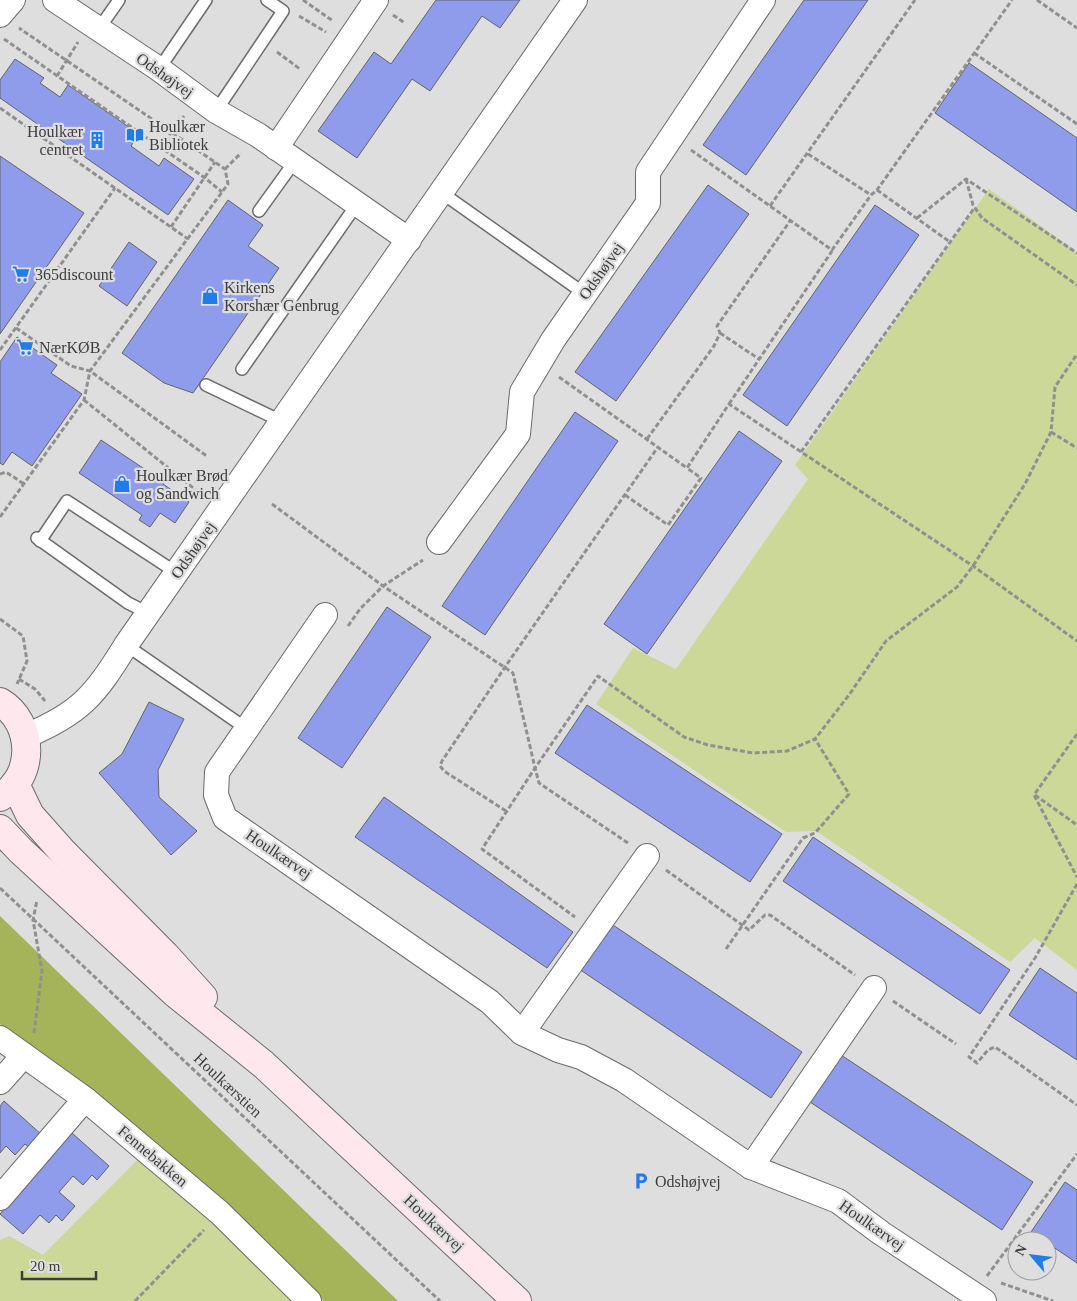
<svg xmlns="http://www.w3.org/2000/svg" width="1077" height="1301" font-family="Georgia,serif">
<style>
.green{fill:#ccd898}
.forest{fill:#a5b459}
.building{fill:#8f9ceb;stroke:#646465}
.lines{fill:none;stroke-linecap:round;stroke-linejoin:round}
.lane-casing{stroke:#6b6b6c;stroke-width:14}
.street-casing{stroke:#6b6b6c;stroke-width:26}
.secondary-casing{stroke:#6b6b6c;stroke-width:30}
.path{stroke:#909090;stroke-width:3;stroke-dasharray:5 2.5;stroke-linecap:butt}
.lane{stroke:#fff;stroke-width:11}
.street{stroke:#fff;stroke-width:24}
.secondary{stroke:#fee7ed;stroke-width:28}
.labels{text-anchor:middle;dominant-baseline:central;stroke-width:4.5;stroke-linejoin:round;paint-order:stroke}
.street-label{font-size:16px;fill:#3d3d3d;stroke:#dededf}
.poi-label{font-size:16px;fill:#3d3d3d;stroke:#dededf;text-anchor:start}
</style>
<rect width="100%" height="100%" fill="#dededf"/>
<g class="green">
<polygon points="989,189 1077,252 1077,970 1035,938 1010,962 816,831 786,832 596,704 633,648 676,669 808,479 795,465"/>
<polygon points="155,1142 307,1284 290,1301 0,1301 0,1240 9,1236 43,1255"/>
</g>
<polygon class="forest" points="0,916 398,1301 324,1301 155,1142 0,1024"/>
<g class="building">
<polygon points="436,0 520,0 500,28 482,16 430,91 412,79 357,158 318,131 374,52 391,64"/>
<polygon points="804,0 868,0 746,175 703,145"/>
<polygon points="15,59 44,78 40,83 60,97 68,85 139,134 131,146 159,166 164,158 194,179 168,215 0,98 0,80"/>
<polygon points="969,63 1077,138 1077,212 935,113"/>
<polygon points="0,156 84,213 0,334"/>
<polygon points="708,185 749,214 616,401 575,372"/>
<polygon points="228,200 263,225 248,246 279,268 193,393 164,383 122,353"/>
<polygon points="875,205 919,235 787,426 743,395"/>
<polygon points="129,242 157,262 127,306 99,286"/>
<polygon points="17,337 57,365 51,373 82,394 32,466 12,452 3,465 0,463 0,362"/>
<polygon points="575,412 618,441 485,635 442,606"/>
<polygon points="739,431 782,461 647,654 604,624"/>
<polygon points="101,440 164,482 163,484 189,502 175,523 160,513 150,527 139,520 142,515 79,473"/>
<polygon points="387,607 431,637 342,768 298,738"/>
<polygon points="149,702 184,719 158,770 159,797 197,831 171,855 99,773 122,754"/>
<polygon points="587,705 782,834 750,882 555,753"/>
<polygon points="384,797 573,932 547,968 355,837"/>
<polygon points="813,837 1010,970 980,1014 783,881"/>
<polygon points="607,921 802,1052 771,1098 576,967"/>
<polygon points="1040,968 1077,993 1077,1060 1009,1015"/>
<polygon points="835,1051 1033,1182 1002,1230 804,1098"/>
<polygon points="4,1101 42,1135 30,1148 25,1144 15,1155 6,1146 0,1153 0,1106"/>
<polygon points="72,1133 109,1166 97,1180 92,1175 83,1185 73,1176 59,1192 75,1206 62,1221 56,1215 49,1223 40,1215 23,1234 0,1214"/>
<polygon points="1065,1182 1077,1190 1077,1263 1031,1232"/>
</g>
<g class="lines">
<g class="lane-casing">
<g id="lane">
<polyline points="98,30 119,0"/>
<polyline points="159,69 206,0"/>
<polyline points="216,111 283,11 267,0"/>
<polyline points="442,193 585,294"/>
<polyline points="259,211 295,161"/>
<polyline points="242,369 357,204"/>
<polyline points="206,385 283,422"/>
<polyline points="37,538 128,603 148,613"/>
<polyline points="40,541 67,501 177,573"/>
<polyline points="126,645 247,729"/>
</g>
</g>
<g class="street-casing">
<g id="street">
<polyline points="55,0 159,69 216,111 258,135 409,240"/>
<polyline points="0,15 13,0"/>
<polyline points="276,148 376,0"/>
<polyline points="439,542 518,434 522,392 553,340 648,203 648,172 763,0"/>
<polyline points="325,615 217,772 216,795 225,818 490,1002 522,1033 558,1050 581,1057 624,1080 751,1167 838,1201 881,1233 984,1301"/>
<path d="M26 736C81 713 95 695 126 645L575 0"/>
<polyline points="522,1033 647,856"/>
<polyline points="0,1038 85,1099 220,1213 309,1301"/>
<polyline points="0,1082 24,1055"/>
<polyline points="751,1167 874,988"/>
<polyline points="0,1198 85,1099"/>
</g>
</g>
<g class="secondary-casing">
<g id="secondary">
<path d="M0 702C34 722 36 777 0 797"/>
<polyline points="15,784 30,815 62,851 165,955 203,997"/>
<polyline points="0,829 21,851 175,993 263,1064 517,1301"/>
</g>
</g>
<g class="path">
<polyline points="303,0 333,21"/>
<polyline points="1037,0 1077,28"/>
<polyline points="393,15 405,23"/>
<polyline points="299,16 326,32"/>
<polyline points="4,39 205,178 222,192"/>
<polyline points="277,52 300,69"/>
<polyline points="974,53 1077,124"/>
<polyline points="57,76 78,42"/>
<polyline points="0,108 188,239"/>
<polyline points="160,147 184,116"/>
<polyline points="691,150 832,250 871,195 877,190 1012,0"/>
<polyline points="808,154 871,195"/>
<polyline points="225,169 241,153"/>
<polyline points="966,179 973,205 982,218 1077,285"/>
<polyline points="877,190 950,242"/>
<polyline points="770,206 915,0"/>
<polyline points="917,218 966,179 1077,253"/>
<polyline points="171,227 215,162"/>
<polyline points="16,328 71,366 90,371 208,457"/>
<polyline points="720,333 759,359"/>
<polyline points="0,350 115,188"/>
<polyline points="559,377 687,468 729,404 973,566 1077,641"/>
<polyline points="84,400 202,495"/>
<polyline points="729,404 832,251"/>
<polyline points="1051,432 1077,448"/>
<polyline points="647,439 714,346 720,333 717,326 790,221"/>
<polyline points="801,452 975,207"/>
<polyline points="0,474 6,472 24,484"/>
<polyline points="625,495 668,525 701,478 687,468"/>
<polyline points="272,504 383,586 513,673 535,768 482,849 575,917"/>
<polyline points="0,517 84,400 90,371 228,184 225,169 19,28"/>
<polyline points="0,619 23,636 27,661 17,684"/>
<polyline points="348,626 360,609 383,586 423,560"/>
<polyline points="19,679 35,689 45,701"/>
<polyline points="1077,734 1034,795 1077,877"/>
<polyline points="1035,795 1077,825"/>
<polyline points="506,811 444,771 440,766 442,761 505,667 658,447"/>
<polyline points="628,843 539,783 535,768 598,676 684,737 708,745 753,753 787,751 815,739 849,695 886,641 957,587 973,566 1025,484 1051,432 1055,387 1077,354"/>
<polyline points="666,870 749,930 765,915 770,915 855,975"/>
<polyline points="1077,884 1035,958 969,1057 977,1063 988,1050 995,1047 1077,1105"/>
<polyline points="0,888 440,1301"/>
<polyline points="726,949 803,838 815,833 849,794 815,739"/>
<polyline points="893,1001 956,1044"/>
<polyline points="34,1033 42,971 33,920 37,900"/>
<polyline points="987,1276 1077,1154"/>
<polyline points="1001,1283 1053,1301"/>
<polyline points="135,1301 204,1230"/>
</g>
<use href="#lane" class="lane"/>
<use href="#street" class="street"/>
<use href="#secondary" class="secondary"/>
</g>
<defs>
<g id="library-bare" transform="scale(1.35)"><path d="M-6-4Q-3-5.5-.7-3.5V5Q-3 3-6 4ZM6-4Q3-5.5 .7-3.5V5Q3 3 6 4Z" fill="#217de6" stroke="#dededf" stroke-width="2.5" paint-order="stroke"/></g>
<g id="building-bare" transform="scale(1.35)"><path d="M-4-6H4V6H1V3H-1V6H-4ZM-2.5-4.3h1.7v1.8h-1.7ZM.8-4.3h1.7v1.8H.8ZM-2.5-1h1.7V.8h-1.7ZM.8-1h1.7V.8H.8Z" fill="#217de6" stroke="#dededf" stroke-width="2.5" paint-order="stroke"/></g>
<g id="supermarket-bare" transform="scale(1.35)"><path d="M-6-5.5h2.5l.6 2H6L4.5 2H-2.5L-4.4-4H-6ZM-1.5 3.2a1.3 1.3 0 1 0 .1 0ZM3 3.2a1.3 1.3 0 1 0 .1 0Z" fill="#217de6" stroke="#dededf" stroke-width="2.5" paint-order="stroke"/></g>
<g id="shop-bare" transform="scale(1.35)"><path d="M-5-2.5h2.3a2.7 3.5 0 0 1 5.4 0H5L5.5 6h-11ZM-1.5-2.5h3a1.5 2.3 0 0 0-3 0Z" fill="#217de6" stroke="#dededf" stroke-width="2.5" paint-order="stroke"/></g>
<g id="parking-bare" transform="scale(1.35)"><path d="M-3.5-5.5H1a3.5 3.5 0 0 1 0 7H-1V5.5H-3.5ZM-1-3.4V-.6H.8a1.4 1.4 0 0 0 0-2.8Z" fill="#217de6" stroke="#dededf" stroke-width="2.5" paint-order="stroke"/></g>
</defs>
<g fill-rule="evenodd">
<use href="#library-bare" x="135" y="135"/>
<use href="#building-bare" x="97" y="140"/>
<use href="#supermarket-bare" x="21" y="274"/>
<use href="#shop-bare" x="210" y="296"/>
<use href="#supermarket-bare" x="25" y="347"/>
<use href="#shop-bare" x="122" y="484"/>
<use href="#parking-bare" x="641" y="1181"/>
</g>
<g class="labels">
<g class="street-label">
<text transform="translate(165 75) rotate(35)">Odshøjvej</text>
<text transform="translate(601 271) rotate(-55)">Odshøjvej</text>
<text transform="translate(193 550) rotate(-55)">Odshøjvej</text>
<text transform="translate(279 854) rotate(34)">Houlkærvej</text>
<text transform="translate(228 1085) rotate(43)">Houlkærstien</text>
<text transform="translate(153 1156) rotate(40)">Fennebakken</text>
<text transform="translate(434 1223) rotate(43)">Houlkærvej</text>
<text transform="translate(872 1225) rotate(35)">Houlkærvej</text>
</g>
<g class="poi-label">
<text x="149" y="126">Houlkær<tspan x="149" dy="18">Bibliotek</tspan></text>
<text x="83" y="131" text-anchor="end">Houlkær<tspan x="83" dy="18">centret</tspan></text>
<text x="35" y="274">365discount</text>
<text x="224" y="287">Kirkens<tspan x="224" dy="18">Korshær Genbrug</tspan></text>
<text x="39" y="347">NærKØB</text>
<text x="136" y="475">Houlkær Brød<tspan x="136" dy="18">og Sandwich</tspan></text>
<text x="655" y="1181">Odshøjvej</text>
</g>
</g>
<g transform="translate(1032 1256) rotate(298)"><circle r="24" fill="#dededf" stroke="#9e9e9e"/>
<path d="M0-4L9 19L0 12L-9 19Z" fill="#217de6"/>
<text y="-8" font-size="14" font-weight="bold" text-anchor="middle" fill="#3d3d3d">N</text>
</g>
<path d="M22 1271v8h74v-8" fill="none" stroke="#3d3d3d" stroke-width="2.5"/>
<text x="30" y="1271" font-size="15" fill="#3d3d3d" stroke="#dededf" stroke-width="4" paint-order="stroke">20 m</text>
</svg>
